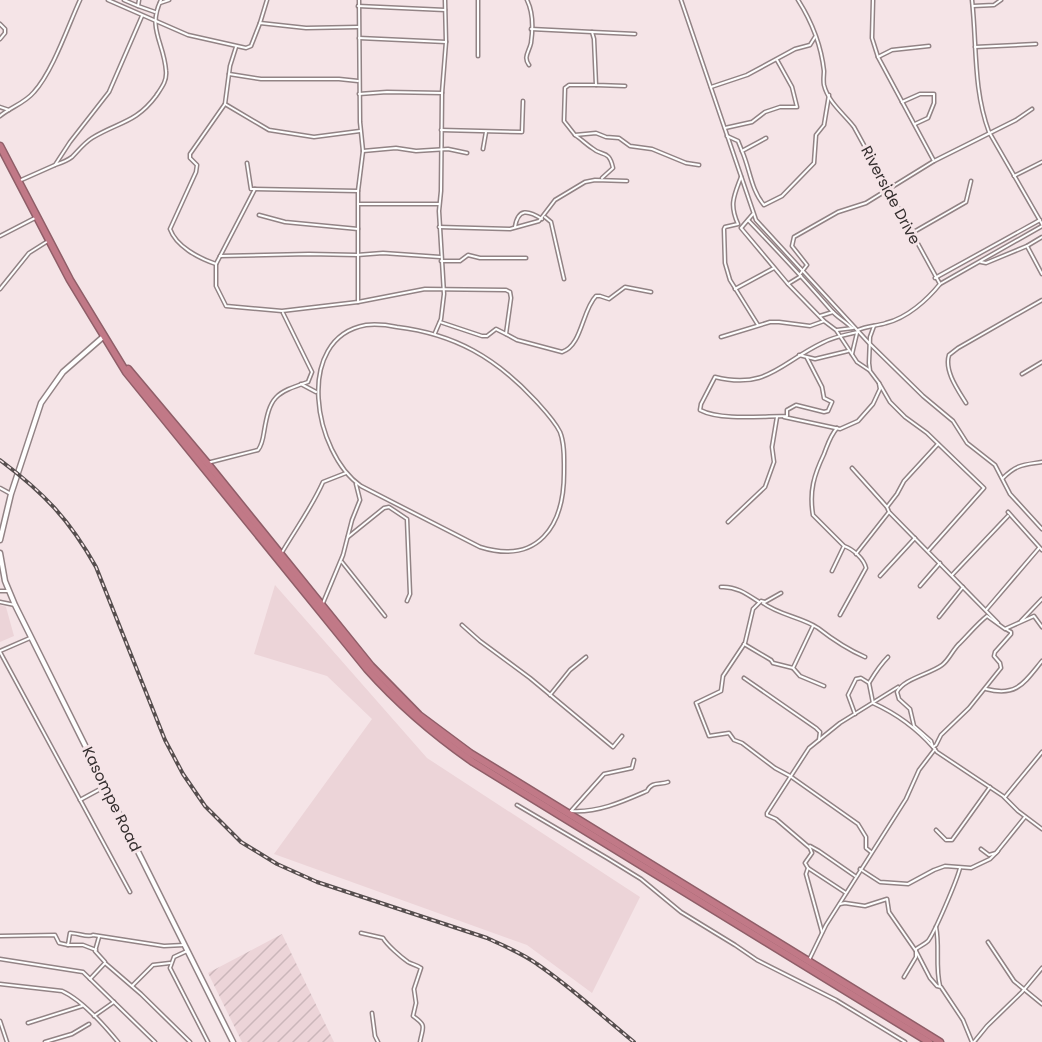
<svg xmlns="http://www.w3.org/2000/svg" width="1042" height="1042" font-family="Poppins,sans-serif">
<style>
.built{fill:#ecd4d8}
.industrial{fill:url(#industrial-furrows)}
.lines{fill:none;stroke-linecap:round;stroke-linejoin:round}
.street-casing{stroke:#928385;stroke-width:5}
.secondary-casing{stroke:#928385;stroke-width:7}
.highway-casing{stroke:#8f5e68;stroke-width:9}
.street{stroke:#fff;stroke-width:2}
.secondary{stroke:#fff;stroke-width:4}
.highway{stroke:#c17987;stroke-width:6}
.rail-casing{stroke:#564e4e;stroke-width:4}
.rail{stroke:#f5e4e7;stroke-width:1.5;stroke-dasharray:4.5;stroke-linecap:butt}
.labels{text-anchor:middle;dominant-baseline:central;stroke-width:6;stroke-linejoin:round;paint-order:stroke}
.street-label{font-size:15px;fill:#332d2d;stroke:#f5e4e7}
</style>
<defs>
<pattern id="industrial-furrows" width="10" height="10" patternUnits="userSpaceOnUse" patternTransform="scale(1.5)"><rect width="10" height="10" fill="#ecd4d8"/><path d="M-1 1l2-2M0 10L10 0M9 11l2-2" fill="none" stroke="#cbb6ba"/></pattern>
</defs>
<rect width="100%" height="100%" fill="#f5e4e7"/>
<g class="built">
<polygon points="275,585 427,758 640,897 592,993 527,945 274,854 372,719 327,676 254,654"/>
<polygon points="0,605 6,607 14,636 0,642"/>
</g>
<polygon class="industrial" points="282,934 334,1042 242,1042 208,973"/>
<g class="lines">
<g class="street-casing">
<g id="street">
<polyline points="108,0 188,35 246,48 251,46 260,23 306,28 358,27"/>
<polyline points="124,0 138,6"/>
<polyline points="139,0 138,6 155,12"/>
<polyline points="478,0 478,56"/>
<path d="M527 0C533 12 533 29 531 43 529 52 523 57 529 65"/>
<polyline points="681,0 756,220 869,343 923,396 953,421 967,443 995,465 1010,494 1042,529"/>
<path d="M798 0C812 22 821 44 824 71 824 75 823 80 824 85 828 102 844 114 854 127L940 284 1042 226"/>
<polyline points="873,0 872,38 878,57 934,161"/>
<path d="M972 0C977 45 973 89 989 132L1042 224"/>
<polyline points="160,3 169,0"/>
<polyline points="358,6 445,10"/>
<polyline points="973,6 994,5 1001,0"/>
<polyline points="260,23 267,0"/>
<polyline points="0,24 5,29 5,33 0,39"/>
<polyline points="531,29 592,32 594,39 596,85 625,86"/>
<polyline points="592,32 635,34"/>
<polyline points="359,38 446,42"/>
<polyline points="975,47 1036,44"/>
<polyline points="878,57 892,50 929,46"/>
<polyline points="229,74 261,79 339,79 358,81"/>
<polyline points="596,85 569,85 565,88 564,121 575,135 596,133 606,137 619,138 630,146 652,149 686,163 699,165"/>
<polyline points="711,87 747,75 795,49 810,45 815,37"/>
<polyline points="359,94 387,92 442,93"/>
<polyline points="902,102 920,94 934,94 934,103 928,118 915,124"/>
<polyline points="225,104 269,130 314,137 360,131"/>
<polyline points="0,107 9,110"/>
<path d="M0 116C11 107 25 103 34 92 53 71 68 26 80 0"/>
<polyline points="725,128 752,122 765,112 780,107 797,107 792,87 777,60"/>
<polyline points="441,130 522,132 523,101"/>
<path d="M575 135C581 139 586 144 592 148 602 157 609 149 613 168L602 178"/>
<polyline points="727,136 738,141 742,151"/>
<path d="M766 138 742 151C750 169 751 190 764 205L782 196 814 163 816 135 824 125 829 95"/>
<polyline points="483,149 486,132"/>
<polyline points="363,151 396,148 416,151 448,149 467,153"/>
<polyline points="247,163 251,189 358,191"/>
<path d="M55 165C61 163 67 161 72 157 78 151 84 143 92 138 118 122 136 123 156 96 162 87 167 81 166 71 164 42 147 29 161 0"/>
<polyline points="1014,176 1042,162"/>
<path d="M741 177C734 196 729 204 738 224L725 227 724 229 725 263 730 280 758 325"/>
<polyline points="19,181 55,165 70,142 109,92 142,16"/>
<path d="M255 189 216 264V286L226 306 282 311 358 302 425 289 506 290 510 292 511 298 506 334 517 340 562 352C582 346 582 310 596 296H600L609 299 625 287 651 292"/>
<polyline points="359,204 439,204"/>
<polyline points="753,214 741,228 788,284"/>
<polyline points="259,215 285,222 358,229"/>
<polyline points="545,217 551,222 564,279"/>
<path d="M748 220C776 249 804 279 831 310 837 317 845 321 852 328"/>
<polyline points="439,227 510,229 539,221 555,200 585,182 595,180 627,181"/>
<path d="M515 227C518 208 528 210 542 219"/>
<polyline points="912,233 966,202 971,181"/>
<polyline points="0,236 35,218"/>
<polyline points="1027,246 1042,274"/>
<polyline points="220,256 309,254 357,255 383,253 440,257"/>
<polyline points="441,261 460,261 468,255 480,258 526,258"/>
<polyline points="981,262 986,263 1027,246 1042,237"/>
<path d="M216 264C198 258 176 246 170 229L196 172 197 165 190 158V154L225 104 230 66 236 47"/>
<polyline points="800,274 807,265 792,246 794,237 838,212 866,203 934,161 1016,120 1032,109"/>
<polyline points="801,276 788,284 824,321 836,330 857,362 869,370"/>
<polyline points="935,278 1040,220"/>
<polyline points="0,289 29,253 48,241"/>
<polyline points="735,289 774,268"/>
<polyline points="358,302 358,191 363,151 360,122 359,0"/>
<polyline points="820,316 833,312"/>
<polyline points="440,322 482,336 487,336 496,329 506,334"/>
<path d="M366 325C376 324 387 325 397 327 455 334 496 358 535 400 544 410 554 420 560 432 565 444 564 460 564 473 564 526 538 565 480 547L361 486C314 454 293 338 366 325Z"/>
<polyline points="837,330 853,328"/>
<path d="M858 330C867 326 877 326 886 323 907 318 927 300 940 284"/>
<polyline points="435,333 441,319 444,294 439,211 441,191 442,93 446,42 445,0"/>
<polyline points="721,337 770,322 779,322 810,326 824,321"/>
<polyline points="852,354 857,333"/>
<polyline points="799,355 815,359 848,351"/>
<path d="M807 358 822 387 824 398 832 402 828 411 824 412 796 405 787 410V416C763 416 721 421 700 410L701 404 715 377C767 390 780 363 822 343 833 337 845 335 858 332"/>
<polyline points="1022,374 1042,362"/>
<polyline points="879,383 890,402 905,417 927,433 984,488 928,551"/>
<polyline points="301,384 316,392"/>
<path d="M966 403C958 390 944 371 949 355L958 348 1042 300"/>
<polyline points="784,417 840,429 858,421 873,404 880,389 879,383 870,371 869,363 870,337 874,326"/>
<path d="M207 463 258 450C262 445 263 439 264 432 270 396 275 393 308 382L312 372 283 313"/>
<polyline points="852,468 887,507 889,512 998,623"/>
<path d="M1003 478C1017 464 1024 465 1042 462"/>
<polyline points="0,488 11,494"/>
<polyline points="887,507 897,494 904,481 938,444"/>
<polyline points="1008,512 1042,550"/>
<polyline points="728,522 765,487 774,462 772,447 777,417"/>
<polyline points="348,537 384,508 389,507 407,519 410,594 407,601"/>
<path d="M281 554C295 530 312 507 323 482L346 473"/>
<polyline points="856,554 889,512"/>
<polyline points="342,562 385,616"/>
<path d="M832 571 844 546 813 515C809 491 814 475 824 454 828 444 830 436 837 428"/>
<polyline points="952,575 1008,516"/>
<polyline points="880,576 915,538"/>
<polyline points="920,586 940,563"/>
<path d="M721 587C736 586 747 594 759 602"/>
<polyline points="0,591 9,591"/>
<polyline points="781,593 765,602 761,601 753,609 745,643 723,676 721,691 696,703 709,736 729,733 734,740 742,743 775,768 790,776 858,824 866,837 866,848 871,852"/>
<polyline points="0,602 15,605"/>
<polyline points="323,603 343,555 352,520 360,500 356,484"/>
<path d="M763 603C779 615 801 617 818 628 832 639 849 650 865 657"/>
<polyline points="986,610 1039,548"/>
<path d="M840 615 866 568C864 559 853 549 844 546"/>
<polyline points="939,617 963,587"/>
<polyline points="1021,621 1042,599"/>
<polyline points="462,625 480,641 530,678 613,747 622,736"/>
<path d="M1042 627 1034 616 1005 629 987 616C977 624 969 634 960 643 953 649 949 660 942 665 930 674 903 679 897 692L899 699 910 709 914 726 931 741 933 747 937 752 1003 796 1018 811 1042 829"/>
<polyline points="744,644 771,660 773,663 793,668 813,626"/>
<polyline points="0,651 30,638"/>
<polyline points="0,652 130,892"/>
<path d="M888 657C879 666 875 673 869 683L873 703C895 713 917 729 933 747L936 745 941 735 969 708 1001 668 1000 663 994 656 995 652 1011 634V632L1006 629"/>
<polyline points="793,668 800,676 824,686"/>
<polyline points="744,678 816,728 820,732 819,740"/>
<path d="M986 689C1017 697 1024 683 1042 661"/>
<polyline points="550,695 570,670 586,657"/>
<polyline points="855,714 848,695 856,679 861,678 869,683"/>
<polyline points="1005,797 1042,752"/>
<polyline points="80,800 104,787"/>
<polyline points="517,805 607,858 641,879 681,912 735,945 757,960 836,1000 905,1042"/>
<path d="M571 811C598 813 624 801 647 791 652 781 660 785 668 782"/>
<polyline points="571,811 604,774 632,768 634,760"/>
<polyline points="936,830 946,840 952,840 990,787"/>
<polyline points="810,846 819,851 855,876"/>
<polyline points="981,849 989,855 996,853 1025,817"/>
<polyline points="808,868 806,874 822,932"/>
<polyline points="860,869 880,882 908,884 934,870 945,866 971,868 990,859 998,851"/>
<polyline points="846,893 808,868 805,863 812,853 810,848 776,819 767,815 767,813 809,748 840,723 898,687"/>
<polyline points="840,904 845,903 865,906 887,899 889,912 916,951 930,978 937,986 941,987 963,1020 972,1042"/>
<path d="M936 927C940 946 935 966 940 986"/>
<path d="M361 933 383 938C387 945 401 957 408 962 411 964 417 965 421 968L414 989 416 1003 413 1016C427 1026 423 1026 420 1042"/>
<path d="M0 936 55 935 59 943 68 945 70 933C78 933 88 938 93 935L164 946 184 945"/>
<polyline points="99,937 95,951 105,962"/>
<polyline points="988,942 1014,981 1042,1004"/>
<polyline points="68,945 83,945 96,950"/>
<polyline points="187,951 174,957 170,968 208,1042"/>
<polyline points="0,959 83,972 155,1042"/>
<polyline points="809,960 826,925 906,799 919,770 935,749"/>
<path d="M904 977 916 957V949C920 946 925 944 928 941 935 932 957 880 960 868"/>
<polyline points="90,979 105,963 141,994 190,1042"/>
<path d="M0 984 62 991C82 1000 104 1025 118 1042"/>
<polyline points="132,986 153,965 170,963"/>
<polyline points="372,1013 375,1036 378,1042"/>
<polyline points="94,1016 114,1002"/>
<polyline points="0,1021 7,1042"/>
<polyline points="28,1023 82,1006"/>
<polyline points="45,1042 72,1034 89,1024"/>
<polyline points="974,1042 987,1026 1022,992 1042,968"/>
</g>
</g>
<g class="secondary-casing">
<g id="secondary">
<polyline points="0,540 11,494 41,403 63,372 103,337"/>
<polyline points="0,553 5,581 15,605 233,1042"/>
</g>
</g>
<g class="highway-casing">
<g id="highway">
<path d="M0 146 70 280 126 372 367 669C399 705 433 734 473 762L929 1042"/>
<polyline points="128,369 207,463 371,666 419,715 470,753 940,1042"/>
</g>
</g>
<use href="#street" class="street"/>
<use href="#secondary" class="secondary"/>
<use href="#highway" class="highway"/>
<g class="rail-casing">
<path id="rail" d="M0 460C44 493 69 519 96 567L165 740 183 774 205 806 241 842 277 864 317 882 487 938C504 946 522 953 537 964 571 987 602 1016 634 1042"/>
</g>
<use href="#rail" class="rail"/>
</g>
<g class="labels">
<g class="street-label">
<text transform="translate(891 195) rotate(62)">Riverside Drive</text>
<text transform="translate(112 799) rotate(64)">Kasompe Road</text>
</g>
</g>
</svg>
